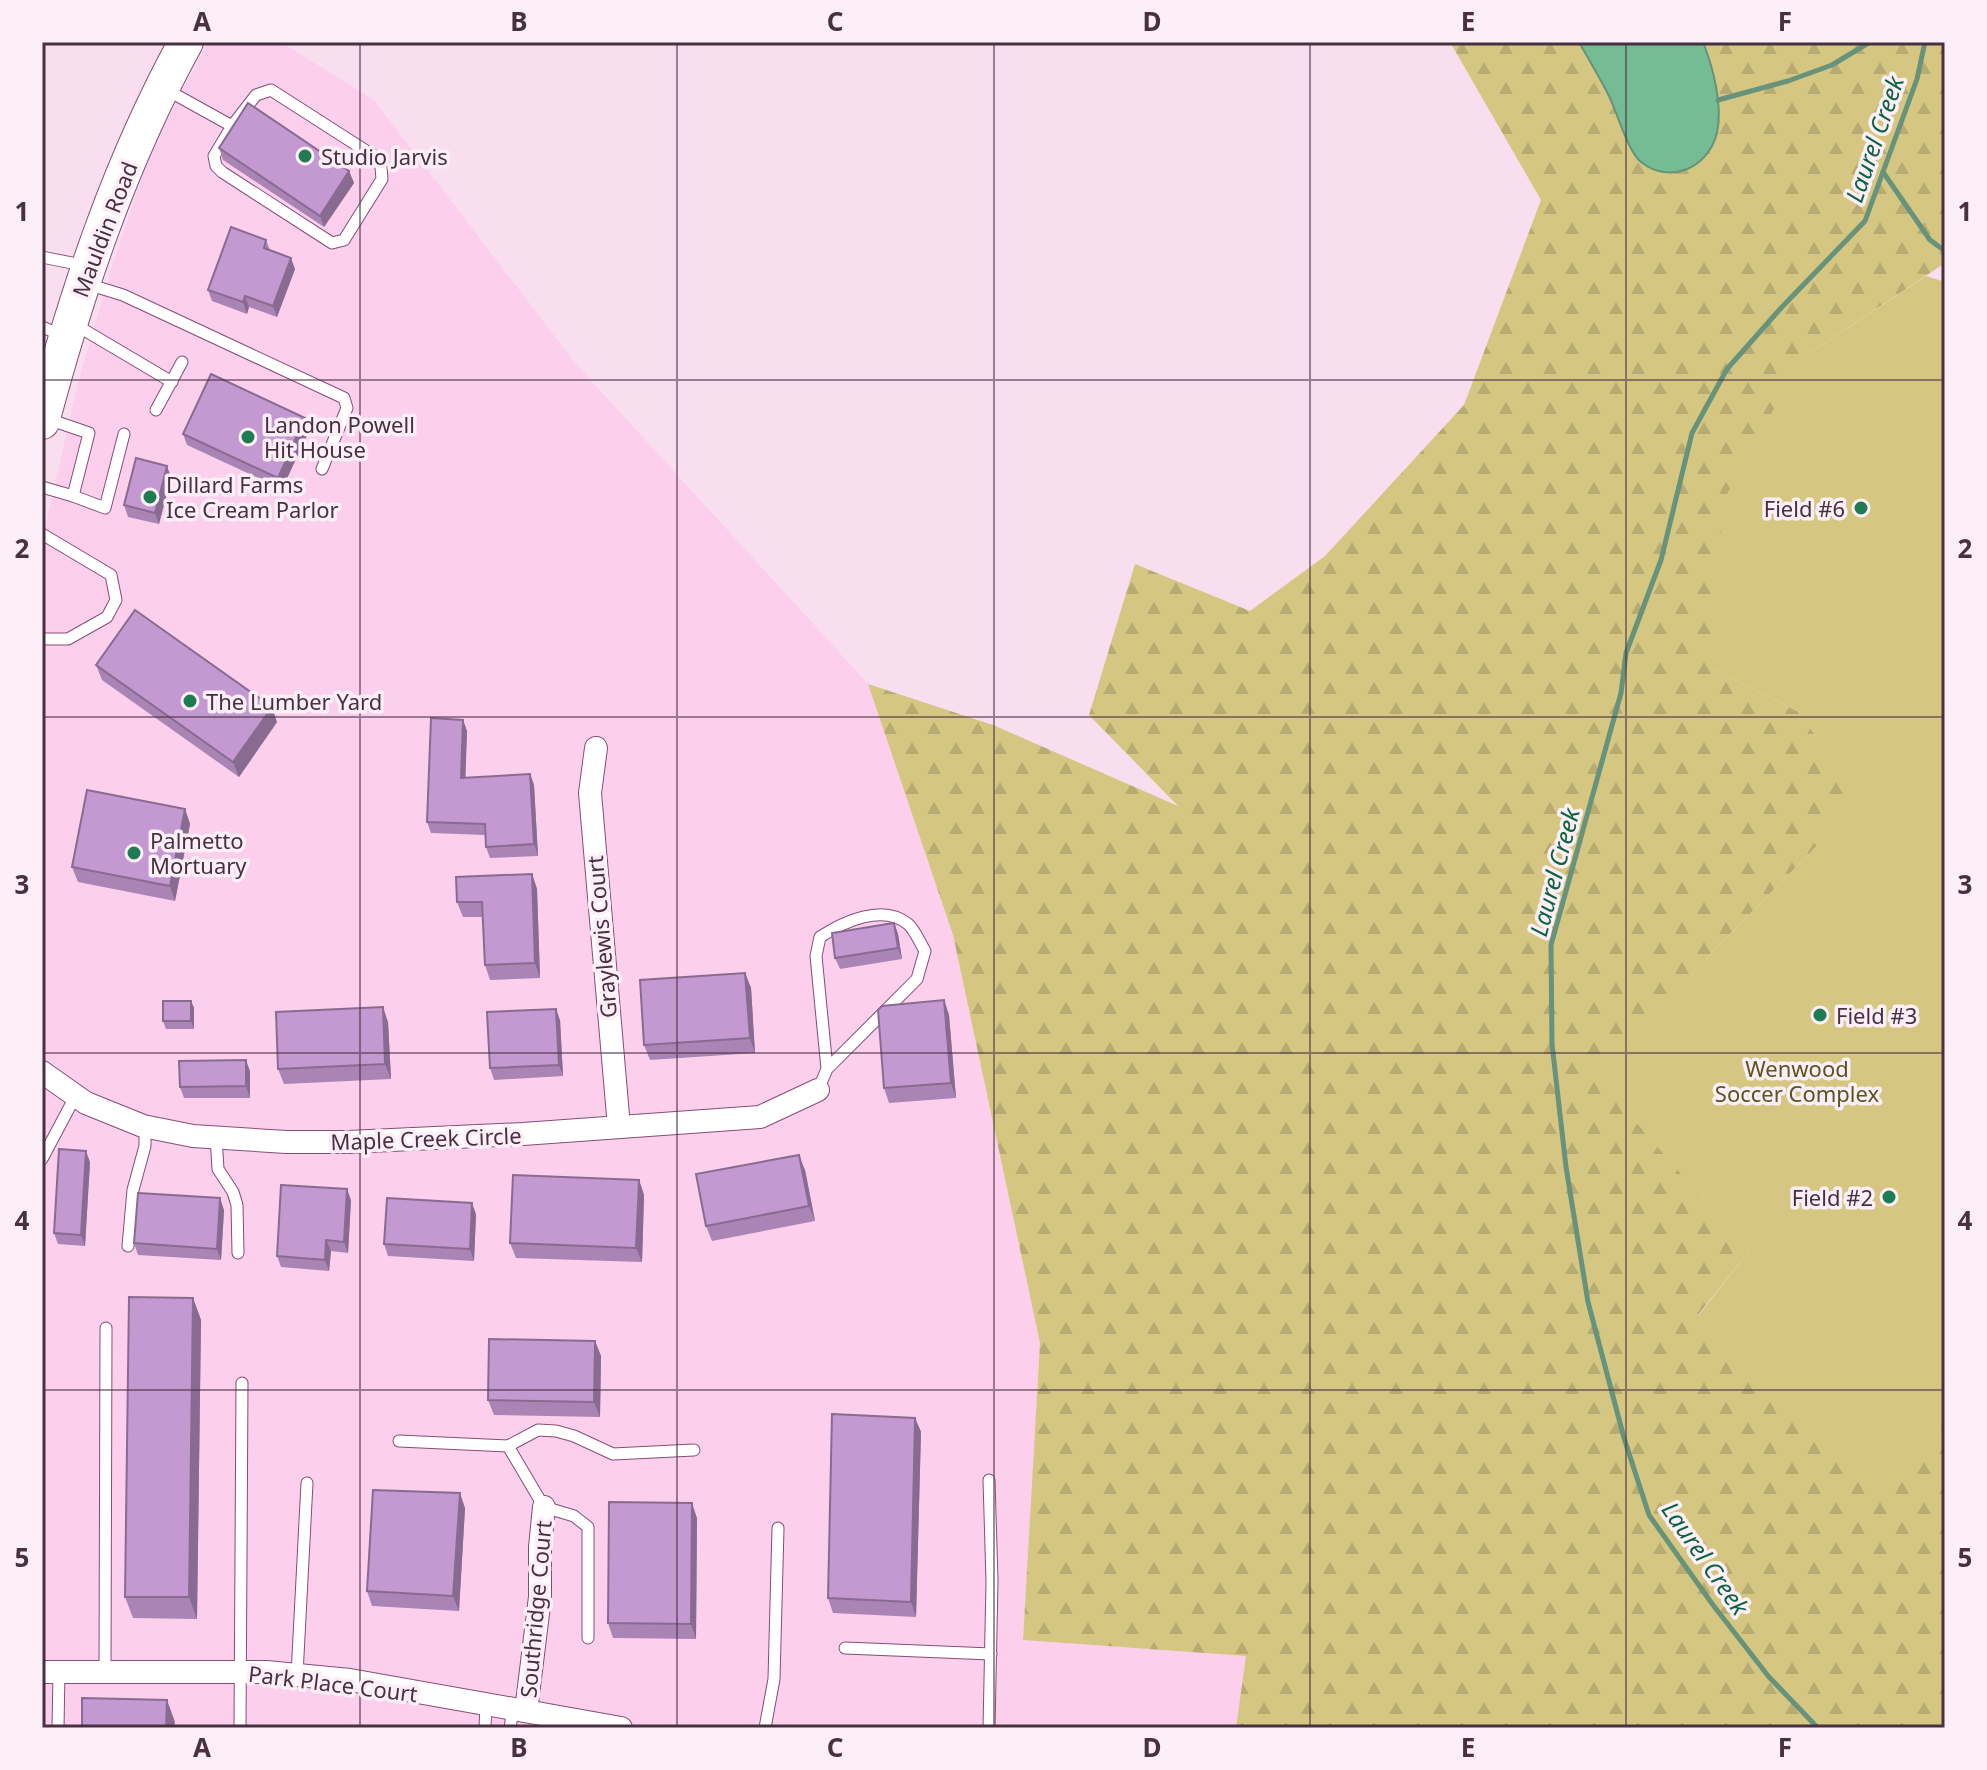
<svg xmlns="http://www.w3.org/2000/svg" width="1987" height="1770" font-family="'Noto Sans',sans-serif">
<style>
.built{fill:#fcd0ed}
.forest{fill:url(#forest-firs)}
.green{fill:#d5c781}
.water{fill:#74bc94;stroke:#67927b;stroke-width:2}
.lines{fill:none;stroke-linecap:round;stroke-linejoin:round}
.stream{stroke:#67927b;stroke-width:5}
.lane-casing{stroke:#854d75;stroke-width:13}
.street-casing{stroke:#854d75;stroke-width:24}
.primary-casing{stroke:#854d75;stroke-width:36}
.lane{stroke:#fff;stroke-width:11}
.street{stroke:#fff;stroke-width:22}
.primary{stroke:#fff;stroke-width:34}
.wall{fill:#a984b4}
.shaded-wall{fill:#896b92}
.building{fill:#c499d1;stroke:#896b92;stroke-width:2}
.grid{fill:none;stroke:#493041;stroke-width:2;stroke-opacity:0.55}
.poi-dot{fill:#1f7b51;stroke:#fdeff8;stroke-width:3}
.labels{text-anchor:middle;dominant-baseline:central;stroke-width:7;stroke-linejoin:round;paint-order:stroke}
.poi-label{font-size:22px;fill:#493041;stroke:#fdeff8;text-anchor:start}
.street-label{font-size:22px;fill:#493041;stroke:#fdeff8}
.park-label{font-size:22px;fill:#5d531d;stroke:#fdeff8}
.water-label{font-size:24px;font-style:italic;fill:#0b643f;stroke:#fdeff8}
.neatline{fill:none;stroke:#493041;stroke-width:3}
.grid-label{font-size:26px;text-anchor:middle;font-weight:bold;fill:#493041}
</style>
<defs>
<pattern id="forest-firs" width="22" height="20" patternUnits="userSpaceOnUse" patternTransform="scale(2)"><rect width="22" height="20" fill="#d5c781"/><path d="M5 1l3.5 6h-7zM16 11l3.5 6h-7z" fill="#b8ab71"/></pattern>
</defs>
<rect width="100%" height="100%" fill="#f8deef"/>
<polygon class="built" points="208,42 281,42 374,100 575,363 868,684 953,935 1040,1343 1023,1640 1247,1656 1236,1728 42,1728 42,558 47,519 78,383 112,266 152,148"/>
<polygon class="forest" points="1450,42 1945,42 1945,263 1802,358 1710,668 1799,712 1852,787 1828,835 1719,945 1598,1078 1749,1251 1698,1315 1873,1490 1945,1421 1945,1728 1236,1728 1246,1656 1023,1640 1040,1343 953,935 868,684 993,725 1178,806 1089,715 1135,564 1250,611 1325,556 1464,405 1541,200"/>
<polygon class="green" points="1926,276 1945,282 1945,1421 1872,1491 1698,1316 1749,1251 1597,1078 1719,945 1828,835 1851,787 1799,712 1710,668 1723,501 1802,358"/>
<path class="water" d="M1579 42H1703C1713 67 1723 105 1717 133 1708 168 1670 185 1641 162 1628 152 1617 112 1609 96 1600 78 1589 60 1579 42Z"/>
<g class="lines">
<g class="stream">
<polyline points="1718,100 1788,81 1832,65 1870,42"/>
<polyline points="1883,172 1930,240 1945,251"/>
<polyline points="1818,1728 1769,1677 1713,1605 1649,1515 1624,1438 1588,1302 1566,1167 1552,1044 1551,945 1621,693 1626,653 1661,560 1692,433 1727,369 1781,308 1865,221 1917,79 1925,42"/>
</g>
<g class="lane-casing">
<g id="lane">
<polyline points="167,90 232,126 214,156 216,166 222,172 332,243 344,240 382,179 381,167 377,158 271,90 256,95 232,126"/>
<polyline points="42,257 87,266"/>
<polyline points="87,284 123,295 344,398 347,408 322,469"/>
<polyline points="74,324 172,382"/>
<polyline points="42,327 64,336"/>
<polyline points="156,410 182,362"/>
<polyline points="48,419 89,433 73,496 105,508 124,434"/>
<polyline points="42,487 73,496"/>
<polyline points="42,534 111,575 116,600 107,617 68,639 42,639"/>
<path d="M818 1090 827 1069 917 979 925 951C920 943 915 930 908 924 883 903 843 922 820 937L816 956 827 1069"/>
<polyline points="216,1137 218,1169 233,1192 237,1205 238,1253"/>
<polyline points="42,1159 76,1095"/>
<polyline points="128,1246 133,1190 145,1146 145,1126"/>
<polyline points="399,1441 508,1446"/>
<polyline points="989,1480 992,1581 989,1728"/>
<polyline points="588,1638 588,1527 574,1516 544,1507 508,1446 538,1430 556,1431 574,1436 613,1454 694,1450"/>
<polyline points="845,1648 991,1654"/>
<polyline points="105,1671 106,1328"/>
<polyline points="297,1675 307,1483"/>
<polyline points="58,1728 59,1671"/>
<polyline points="240,1728 242,1383"/>
<polyline points="485,1728 486,1704"/>
<polyline points="510,1728 513,1709"/>
<polyline points="765,1728 774,1679 778,1528"/>
</g>
</g>
<g class="street-casing">
<g id="street">
<polyline points="596,748 590,793 619,1127"/>
<polyline points="42,1072 86,1103 143,1126 193,1136 286,1142 348,1142 523,1134 760,1117 818,1090"/>
<polyline points="42,1672 266,1672 350,1680 621,1728"/>
<polyline points="526,1711 540,1597 540,1547 544,1507"/>
</g>
</g>
<g class="primary-casing">
<path id="primary" d="M42 422C77 291 120 162 186 42"/>
</g>
<use href="#lane" class="lane"/>
<use href="#street" class="street"/>
<use href="#primary" class="primary"/>
</g>
<g class="wall">
<polygon points="219,148 349,171 354,183 324,227 223,160"/>
<polygon points="266,240 270,250 295,269 277,317 249,307 247,314 212,301 208,290"/>
<polygon points="310,429 282,489 187,445 183,434"/>
<polygon points="171,477 159,524 128,517 124,505"/>
<polygon points="96,665 277,722 239,777 102,680"/>
<polygon points="463,720 467,731 465,778 530,774 534,785 538,856 490,858 486,847 485,835 431,833 427,822"/>
<polygon points="185,809 190,824 175,901 78,882 72,867"/>
<polygon points="532,874 537,889 540,978 490,980 485,965 483,917 463,917 457,902"/>
<polygon points="894,923 898,934 902,959 840,969 835,958"/>
<polygon points="745,973 751,988 755,1053 650,1060 644,1045"/>
<polygon points="944,1000 949,1015 956,1098 889,1103 884,1088"/>
<polygon points="191,1001 194,1008 194,1029 166,1029 163,1021"/>
<polygon points="560,1020 563,1076 494,1080 490,1068"/>
<polygon points="388,1022 391,1079 284,1084 278,1069"/>
<polygon points="250,1071 250,1098 184,1098 180,1087"/>
<polygon points="90,1162 85,1246 58,1244 54,1233"/>
<polygon points="805,1170 815,1221 712,1241 706,1226"/>
<polygon points="639,1180 644,1195 642,1262 516,1258 510,1243"/>
<polygon points="351,1200 348,1253 331,1251 329,1271 281,1267 277,1256"/>
<polygon points="224,1210 221,1260 138,1255 134,1243"/>
<polygon points="476,1214 474,1261 388,1256 384,1244"/>
<polygon points="193,1298 201,1320 197,1619 133,1618 125,1597"/>
<polygon points="595,1341 601,1356 600,1417 494,1415 488,1400"/>
<polygon points="915,1418 921,1432 916,1617 833,1613 828,1598"/>
<polygon points="465,1508 459,1611 372,1606 367,1591"/>
<polygon points="697,1518 696,1639 613,1638 608,1623"/>
</g>
<g class="shaded-wall">
<polygon points="349,171 354,183 324,227 320,216"/>
<polygon points="291,258 295,269 277,317 273,306"/>
<polygon points="245,296 249,307 247,314 243,302"/>
<polygon points="305,418 310,429 282,489 278,478"/>
<polygon points="167,466 171,477 159,524 155,513"/>
<polygon points="272,707 277,722 239,777 233,762"/>
<polygon points="463,720 467,731 465,790 461,778"/>
<polygon points="530,774 534,785 538,856 534,844"/>
<polygon points="185,809 190,824 175,901 170,886"/>
<polygon points="532,874 537,889 540,978 535,963"/>
<polygon points="894,923 898,934 902,959 898,948"/>
<polygon points="745,973 751,988 755,1053 750,1038"/>
<polygon points="944,1000 949,1015 956,1098 951,1083"/>
<polygon points="191,1001 194,1008 194,1029 191,1021"/>
<polygon points="383,1007 388,1022 391,1079 385,1064"/>
<polygon points="556,1009 560,1020 563,1076 559,1065"/>
<polygon points="246,1060 250,1071 250,1098 246,1086"/>
<polygon points="86,1151 90,1162 85,1246 81,1235"/>
<polygon points="799,1155 805,1170 815,1221 809,1206"/>
<polygon points="639,1180 644,1195 642,1262 636,1248"/>
<polygon points="347,1189 351,1200 348,1253 344,1242"/>
<polygon points="220,1198 224,1210 221,1260 217,1249"/>
<polygon points="472,1203 476,1214 474,1261 470,1249"/>
<polygon points="326,1240 331,1251 329,1271 325,1260"/>
<polygon points="193,1298 201,1320 197,1619 189,1597"/>
<polygon points="595,1341 601,1356 600,1417 594,1402"/>
<polygon points="915,1418 921,1432 916,1617 911,1602"/>
<polygon points="460,1493 465,1508 459,1611 453,1596"/>
<polygon points="692,1503 697,1518 696,1639 691,1624"/>
<polygon points="167,1700 175,1722 174,1728 166,1728"/>
</g>
<g class="building">
<polygon points="248,103 349,171 320,216 219,148"/>
<polygon points="231,227 266,240 264,248 291,258 273,306 245,296 243,302 208,290"/>
<polygon points="211,374 305,418 278,478 183,434"/>
<polygon points="136,458 167,466 155,513 124,505"/>
<polygon points="135,610 272,707 233,762 96,665"/>
<polygon points="431,718 463,720 461,778 530,774 534,844 486,847 485,824 427,822"/>
<polygon points="87,790 185,809 170,886 72,867"/>
<polygon points="532,874 535,963 485,965 482,902 457,902 456,877"/>
<polygon points="894,923 898,948 835,958 832,933"/>
<polygon points="745,973 750,1038 644,1045 640,980"/>
<polygon points="944,1000 951,1083 884,1088 878,1010 882,1006"/>
<rect x="163" y="1001" width="28" height="20"/>
<polygon points="383,1007 385,1064 278,1069 276,1012"/>
<polygon points="556,1009 559,1065 490,1068 487,1012"/>
<polygon points="246,1060 246,1086 180,1087 179,1061"/>
<polygon points="59,1149 86,1151 81,1235 54,1233"/>
<polygon points="799,1155 809,1206 706,1226 696,1174"/>
<polygon points="513,1175 639,1180 636,1248 510,1243"/>
<polygon points="281,1185 347,1189 344,1242 326,1240 325,1260 277,1256"/>
<polygon points="138,1193 220,1198 217,1249 134,1243"/>
<polygon points="387,1198 472,1203 470,1249 384,1244"/>
<polygon points="129,1297 193,1298 189,1597 125,1597"/>
<polygon points="489,1339 595,1341 594,1402 488,1400"/>
<polygon points="832,1414 915,1418 911,1602 828,1598"/>
<polygon points="373,1490 460,1493 453,1596 367,1591"/>
<polygon points="609,1502 692,1503 691,1624 608,1623"/>
<polygon points="82,1698 167,1700 166,1728 82,1728"/>
</g>
<path class="grid" d="M360 42V1728M677 42V1728M994 42V1728M1310 42V1728M1626 42V1728M42 380H1945M42 717H1945M42 1053H1945M42 1390H1945"/>
<g class="poi-dot">
<circle cx="305" cy="156" r="8"/>
<circle cx="248" cy="437" r="8"/>
<circle cx="150" cy="497" r="8"/>
<circle cx="1861" cy="508" r="8"/>
<circle cx="190" cy="701" r="8"/>
<circle cx="134" cy="853" r="8"/>
<circle cx="1820" cy="1015" r="8"/>
<circle cx="1889" cy="1197" r="8"/>
</g>
<g class="labels">
<g class="poi-label">
<text x="321" y="156">Studio Jarvis</text>
<text x="264" y="424">Landon Powell<tspan x="264" dy="25">Hit House</tspan></text>
<text x="166" y="484">Dillard Farms<tspan x="166" dy="25">Ice Cream Parlor</tspan></text>
<text x="1845" y="508" text-anchor="end">Field #6</text>
<text x="206" y="701">The Lumber Yard</text>
<text x="150" y="840">Palmetto<tspan x="150" dy="25">Mortuary</tspan></text>
<text x="1836" y="1015">Field #3</text>
<text x="1873" y="1197" text-anchor="end">Field #2</text>
</g>
<g class="street-label">
<text transform="translate(104 229) rotate(-69)">Mauldin Road</text>
<text transform="translate(601 937) rotate(-95)">Graylewis Court</text>
<text transform="translate(426 1138) rotate(-2)">Maple Creek Circle</text>
<text transform="translate(535 1609) rotate(-85)">Southridge Court</text>
<text transform="translate(333 1683) rotate(7)">Park Place Court</text>
</g>
<g class="park-label">
<text x="1797" y="1068">Wenwood<tspan x="1797" dy="25">Soccer Complex</tspan></text>
</g>
<g class="water-label">
<text transform="translate(1874 139) rotate(-71)">Laurel Creek</text>
<text transform="translate(1554 872) rotate(-75)">Laurel Creek</text>
<text transform="translate(1706 1558) rotate(55)">Laurel Creek</text>
</g>
</g>
<rect width="1987" height="1770" fill="none" stroke="#fdeff8" stroke-width="88"/>
<rect x="44" y="44" width="1899" height="1682" class="neatline"/>
<g class="grid-label">
<text x="202" y="31">A</text>
<text x="519" y="31">B</text>
<text x="835" y="31">C</text>
<text x="1152" y="31">D</text>
<text x="1468" y="31">E</text>
<text x="1785" y="31">F</text>
<text x="22" y="221">1</text>
<text x="1965" y="221">1</text>
<text x="22" y="558">2</text>
<text x="1965" y="558">2</text>
<text x="22" y="894">3</text>
<text x="1965" y="894">3</text>
<text x="22" y="1230">4</text>
<text x="1965" y="1230">4</text>
<text x="22" y="1567">5</text>
<text x="1965" y="1567">5</text>
<text x="202" y="1757">A</text>
<text x="519" y="1757">B</text>
<text x="835" y="1757">C</text>
<text x="1152" y="1757">D</text>
<text x="1468" y="1757">E</text>
<text x="1785" y="1757">F</text>
</g>
</svg>
